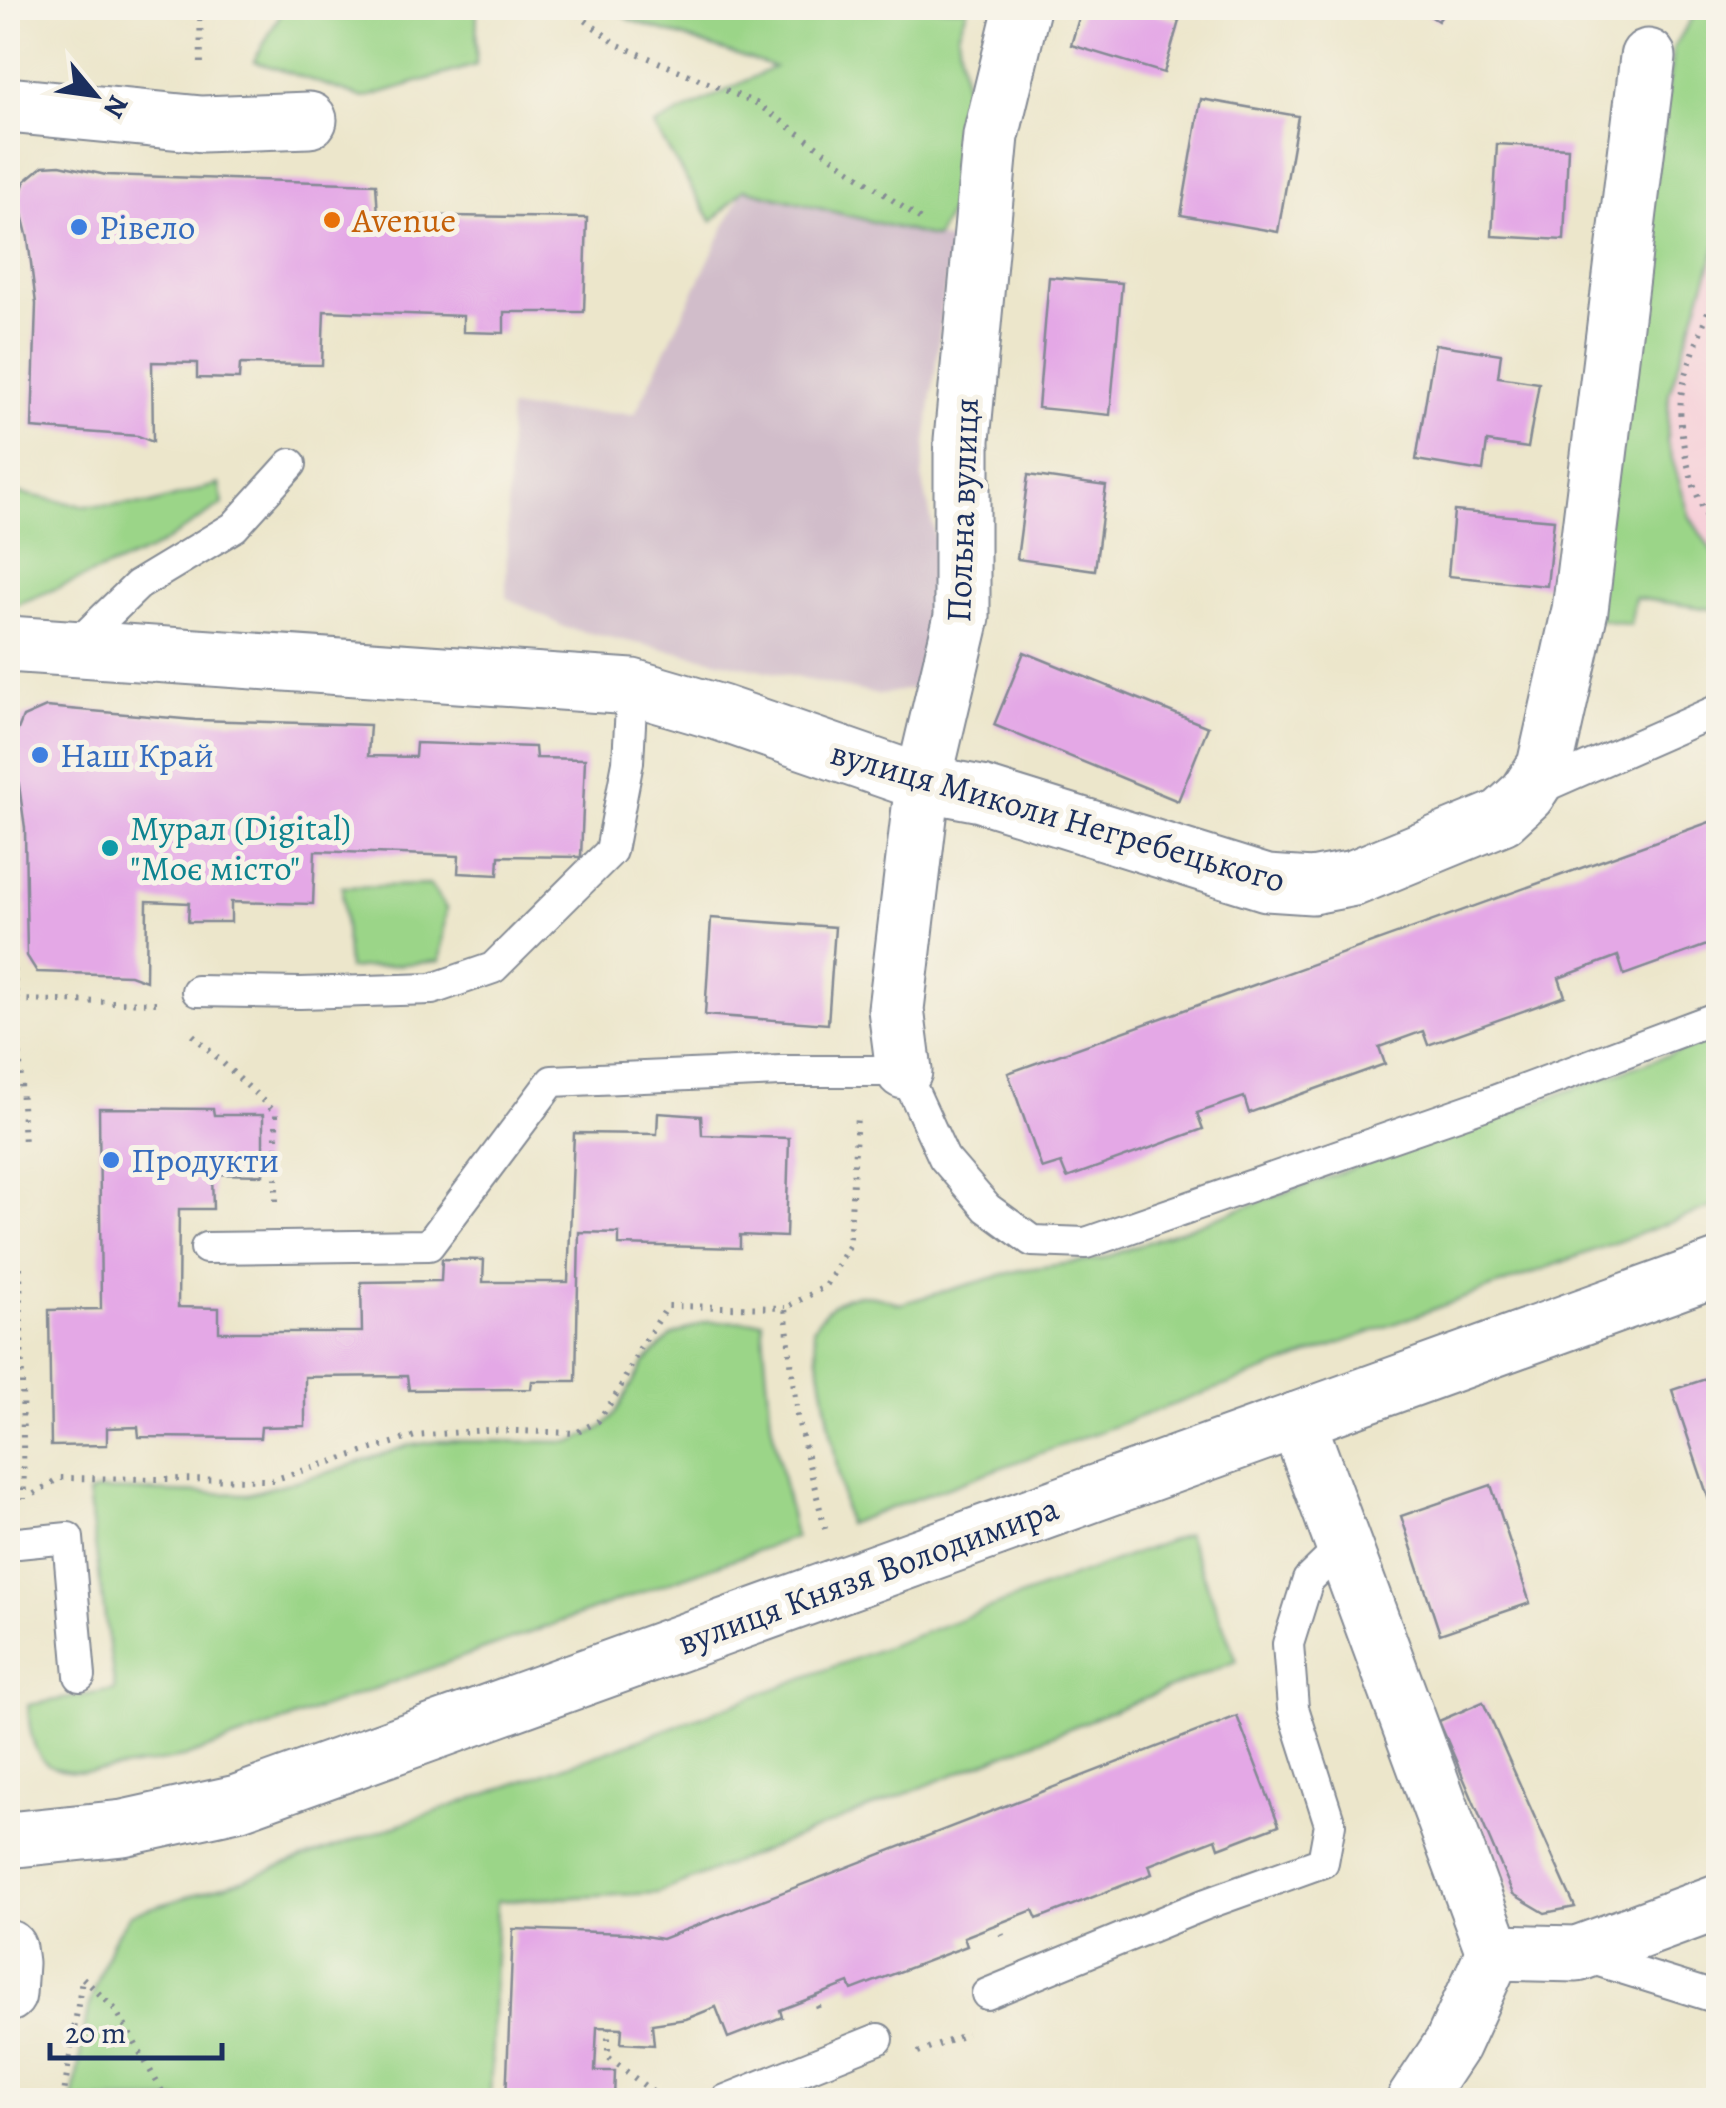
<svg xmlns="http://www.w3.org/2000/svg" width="1726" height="2108" font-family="Alegreya,serif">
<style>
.built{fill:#f6cfd8}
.industrial{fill:#d1bdca}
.green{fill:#9bd588;stroke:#5b8273;stroke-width:2.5}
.building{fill:#e4a8e6}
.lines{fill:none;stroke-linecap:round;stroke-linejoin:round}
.lane-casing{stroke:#848a94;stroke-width:34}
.street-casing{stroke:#848a94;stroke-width:59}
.secondary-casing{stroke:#848a94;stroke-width:59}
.primary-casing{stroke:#848a94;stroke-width:59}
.path{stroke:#848a94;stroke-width:6;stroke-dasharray:2.5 8;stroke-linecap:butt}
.lane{stroke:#fff;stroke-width:30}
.street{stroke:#fff;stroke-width:55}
.secondary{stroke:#fff;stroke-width:55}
.primary{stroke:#fff;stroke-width:55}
.food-dot{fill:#e8710a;stroke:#f7f3e8;stroke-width:4}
.shop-dot{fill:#3f7fe0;stroke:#f7f3e8;stroke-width:4}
.culture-dot{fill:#0f9aa8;stroke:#f7f3e8;stroke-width:4}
.labels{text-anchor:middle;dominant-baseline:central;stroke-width:10;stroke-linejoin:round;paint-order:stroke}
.food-label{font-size:35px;fill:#c56008;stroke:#f7f3e8;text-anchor:start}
.shop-label{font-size:35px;fill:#366cbe;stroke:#f7f3e8;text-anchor:start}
.street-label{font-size:35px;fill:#1b2f5e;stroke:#f7f3e8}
.culture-label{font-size:35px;fill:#0d838f;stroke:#f7f3e8;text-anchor:start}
</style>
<rect width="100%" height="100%" fill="#f7f3e8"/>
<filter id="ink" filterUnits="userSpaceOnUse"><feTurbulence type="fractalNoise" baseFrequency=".01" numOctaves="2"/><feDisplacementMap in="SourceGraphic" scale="20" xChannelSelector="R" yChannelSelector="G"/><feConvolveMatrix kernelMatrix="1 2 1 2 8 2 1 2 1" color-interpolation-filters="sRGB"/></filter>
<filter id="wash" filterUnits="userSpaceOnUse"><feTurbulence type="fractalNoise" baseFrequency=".0048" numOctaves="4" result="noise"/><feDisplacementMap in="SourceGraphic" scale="40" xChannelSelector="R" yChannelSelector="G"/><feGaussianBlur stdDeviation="2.25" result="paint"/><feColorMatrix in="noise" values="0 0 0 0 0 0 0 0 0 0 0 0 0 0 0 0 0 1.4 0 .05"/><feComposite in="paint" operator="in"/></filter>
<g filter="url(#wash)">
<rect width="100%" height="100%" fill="#ece6cb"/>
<polygon class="built" points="1718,242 1718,560 1690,517 1667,442 1669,393"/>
<polygon class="industrial" points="743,189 951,241 922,477 940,559 915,688 879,695 566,628 506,597 509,409 635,414"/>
<g class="green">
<polygon points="284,8 477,8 476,65 364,98 254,61"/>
<polygon points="611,8 968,8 958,34 975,162 936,238 744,189 712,222 654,126 774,67 630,20"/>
<polygon points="1699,8 1718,8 1718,242 1669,393 1667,442 1690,517 1718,561 1718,610 1635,598 1630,625 1593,618 1673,48"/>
<polygon points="219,484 223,504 152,550 8,608 8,491 84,506 151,504"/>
<polygon points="430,885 446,908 440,961 348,969 342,887"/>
<path d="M1718 1037V1205L847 1524 813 1329C834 1291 863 1288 900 1304L1020 1270 1101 1259Z"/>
<path d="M762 1321 771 1422 795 1537 183 1758C153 1762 81 1779 55 1768 31 1759 29 1726 28 1705L115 1690 88 1494 98 1490 247 1494 330 1472 407 1446 440 1441 573 1442 603 1427 615 1414 644 1363 671 1336 705 1322Z"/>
<polygon points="1187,1534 1237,1661 658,1893 497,1901 490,2100 73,2100 88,2008 111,1943 130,1914 233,1883 611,1750"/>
</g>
<g id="blocks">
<g class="building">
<polygon points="1082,8 1134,8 1179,21 1164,73 1071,45"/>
<polygon points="1418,8 1448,8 1438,21"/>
<polygon points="1201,99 1298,116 1278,232 1181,215"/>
<polygon points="1497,144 1568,148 1564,240 1492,236"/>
<polygon points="60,165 106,175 376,184 378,215 587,218 584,312 504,312 504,333 463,332 463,316 324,311 322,365 240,364 239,379 197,378 197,363 152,362 153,442 138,436 32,428 36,304 28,239 18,198 25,181 43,166"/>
<polygon points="1049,277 1122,283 1110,415 1038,408"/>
<polygon points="1435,344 1501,354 1498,377 1539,383 1528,448 1487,442 1483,471 1416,460"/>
<polygon points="1028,475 1106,486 1095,570 1017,559"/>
<polygon points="1454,511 1554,520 1547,586 1448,576"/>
<polygon points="1024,652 1208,727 1178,801 994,725"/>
<polygon points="46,707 195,720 370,725 368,756 415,757 416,743 535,747 536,758 585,759 581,857 499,856 498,875 458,873 459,856 315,851 313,904 231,902 231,922 188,922 189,903 147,901 146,981 130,975 37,972 27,956 25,828 13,742 23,717"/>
<polygon points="1718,819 1718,941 1624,975 1618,956 1559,978 1565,996 1428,1045 1423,1031 1379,1047 1385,1064 1249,1113 1244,1097 1197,1113 1203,1129 1067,1178 1061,1163 1042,1169 1008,1073"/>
<polygon points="711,918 835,927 828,1024 705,1015"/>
<polygon points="99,1108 213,1109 214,1115 263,1115 263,1175 212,1174 213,1209 179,1209 178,1307 219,1308 219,1332 362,1332 361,1282 441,1281 442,1259 484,1260 483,1282 568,1282 574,1133 657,1134 658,1113 701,1116 702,1135 789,1138 786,1237 740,1235 740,1248 619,1245 619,1233 579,1232 576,1381 532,1381 531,1389 409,1390 407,1376 305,1377 305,1426 261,1427 260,1438 139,1437 138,1427 107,1428 107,1445 51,1446 49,1310 101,1309"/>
<polygon points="1718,1375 1718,1513 1714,1515 1672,1390"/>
<polygon points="1491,1485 1530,1603 1440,1634 1401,1516"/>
<polygon points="1483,1702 1575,1907 1545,1913 1513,1894 1439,1721"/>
<polygon points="1237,1716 1279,1825 1219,1848 1216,1839 1149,1865 1152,1874 1037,1919 1033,1910 964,1937 967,1946 852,1990 849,1983 780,2010 782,2017 728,2038 716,2007 686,2019 652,2024 654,2045 621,2043 622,2028 597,2027 595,2071 615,2071 614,2100 506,2100 513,1929 627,1933 662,1939"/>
</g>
</g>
</g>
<g filter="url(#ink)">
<use href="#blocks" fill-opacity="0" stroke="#848a94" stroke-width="2.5"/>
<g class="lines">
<g class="lane-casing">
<g id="lane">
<polyline points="73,648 138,585 234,527 291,464"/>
<polyline points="1534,791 1718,710"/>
<polyline points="197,991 300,993 432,989 493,968 611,851 628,762 632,687"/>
<polyline points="206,1248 429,1245 552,1081 781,1071 904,1071 944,1158 987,1208 1032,1241 1086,1243 1486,1104 1718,1017"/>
<polyline points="8,1544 68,1538 80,1676"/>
<polyline points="1583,1956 1708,1995 1718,1992"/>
<polyline points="987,1994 1206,1904 1323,1862 1330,1824 1293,1708 1288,1644 1308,1580 1344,1545"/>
<polyline points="726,2100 878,2039"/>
</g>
</g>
<g class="street-casing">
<g id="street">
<polyline points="8,105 202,124 309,120"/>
<polyline points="8,644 632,687 721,713 923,783 981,794 1267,883 1312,886 1354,878 1502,817 1527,794 1545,766 1580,610 1648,57"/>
<polyline points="904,1071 896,1009 923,783 962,617 962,440 991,136 1022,8"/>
<polyline points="1297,1420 1494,1952"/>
<polyline points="1415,2100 1452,2044 1494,1952 1577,1954 1718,1902"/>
</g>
</g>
<g class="secondary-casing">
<polyline id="secondary" points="8,1840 123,1828 237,1803 1718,1268"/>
</g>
<g class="primary-casing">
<polyline id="primary" points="8,1948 10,1963 8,1994"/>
</g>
<g class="path">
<polyline points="200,8 201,66"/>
<polyline points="569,8 618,45 756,103 925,223"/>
<path d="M1718 282C1707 317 1692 351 1683 386 1673 425 1693 503 1718 534"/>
<polyline points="8,928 17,1000 24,1145"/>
<polyline points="17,1000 156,1003"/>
<polyline points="193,1035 276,1113 276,1201"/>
<polyline points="20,1267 24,1499"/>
<polyline points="34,1494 59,1478 272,1480 415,1436 487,1430 576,1433 598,1421 618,1392 640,1348 668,1306 785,1308"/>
<polyline points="825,1529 797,1416 785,1308 826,1286 849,1246 857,1116"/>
<polyline points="997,1924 1005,1942"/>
<polyline points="83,1978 116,2010 167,2100"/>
<polyline points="814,1996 821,2014"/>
<polyline points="608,2027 608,2057 663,2100"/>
<polyline points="918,2053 967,2034"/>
<polyline points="63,2100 82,1979"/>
</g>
<use href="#lane" class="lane"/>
<use href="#street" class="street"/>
<use href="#secondary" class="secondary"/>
<use href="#primary" class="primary"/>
</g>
</g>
<circle class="food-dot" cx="332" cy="220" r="10"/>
<g class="shop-dot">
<circle cx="79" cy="227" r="10"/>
<circle cx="40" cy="755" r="10"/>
<circle cx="111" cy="1160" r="10"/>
</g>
<circle class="culture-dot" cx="110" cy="848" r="10"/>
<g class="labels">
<g class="food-label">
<text x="352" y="220">Avenue</text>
</g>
<g class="shop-label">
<text x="99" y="227">Рівело</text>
<text x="60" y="755">Наш Край</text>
<text x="131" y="1160">Продукти</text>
</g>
<g class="street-label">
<text transform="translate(962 510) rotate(-88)">Польна вулиця</text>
<text transform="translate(1058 816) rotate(16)">вулиця Миколи Негребецького</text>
<text transform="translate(868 1575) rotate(-20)">вулиця Князя Володимира</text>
</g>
<g class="culture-label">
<text x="130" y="828">Мурал (Digital)<tspan x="130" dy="40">"Моє місто"</tspan></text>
</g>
</g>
<rect width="1726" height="2108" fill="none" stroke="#f7f3e8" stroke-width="40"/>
<g transform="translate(95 95) rotate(119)" stroke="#f7f3e8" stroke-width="8" paint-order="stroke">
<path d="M0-8L18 38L0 25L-18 38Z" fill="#1b2f5e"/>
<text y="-15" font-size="28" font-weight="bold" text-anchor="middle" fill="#1b2f5e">N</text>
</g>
<path d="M50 2043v15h172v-15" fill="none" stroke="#1b2f5e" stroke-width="5"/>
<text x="65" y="2043" font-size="30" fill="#1b2f5e" stroke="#f7f3e8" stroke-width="8" paint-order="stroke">20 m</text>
</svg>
